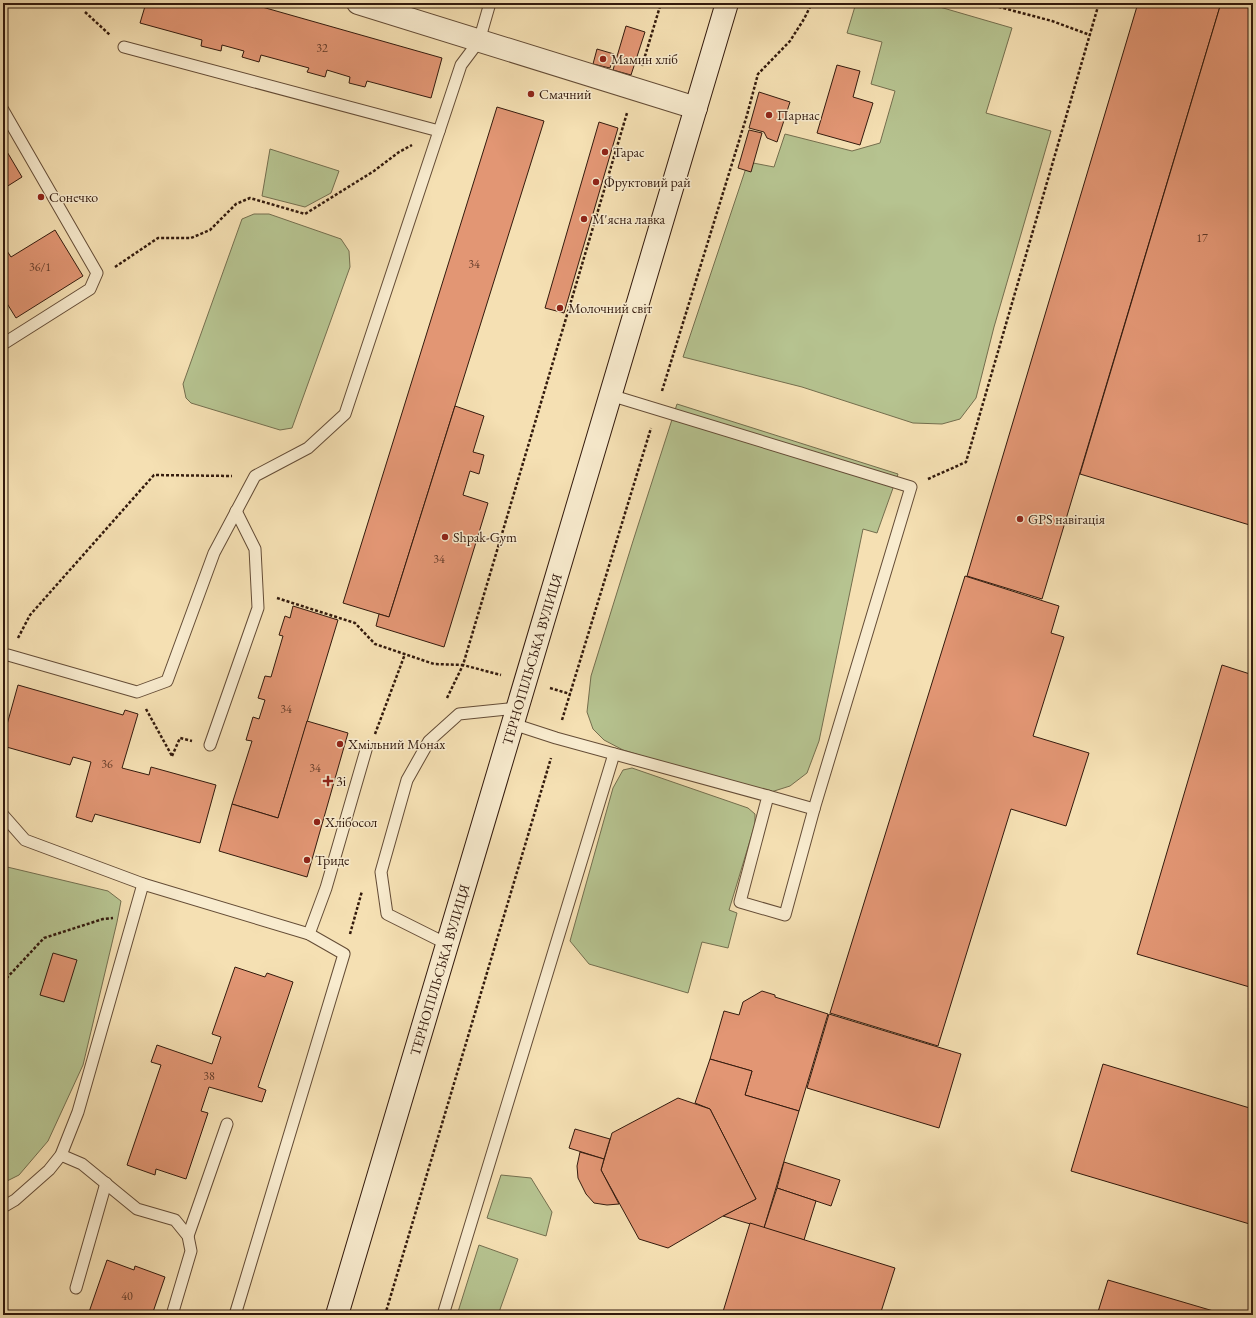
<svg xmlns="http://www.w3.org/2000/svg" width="1256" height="1318" font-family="'EB Garamond',serif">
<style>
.green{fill:#b6c390;stroke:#746e4e}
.building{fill:#e29674;stroke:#331a0d}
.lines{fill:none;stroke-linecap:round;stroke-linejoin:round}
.lane-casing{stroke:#644c36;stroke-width:13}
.street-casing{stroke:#644c36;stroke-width:24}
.secondary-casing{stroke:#331a0d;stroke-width:24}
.path{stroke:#331a0d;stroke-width:2.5;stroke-dasharray:3 2;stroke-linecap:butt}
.lane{stroke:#f8ebce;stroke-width:11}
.street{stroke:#f8ebce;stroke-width:22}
.secondary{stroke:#f8ebce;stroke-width:22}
.poi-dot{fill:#8f2418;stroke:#f8ebce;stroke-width:1.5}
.labels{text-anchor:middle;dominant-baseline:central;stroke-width:3;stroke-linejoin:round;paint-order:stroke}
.number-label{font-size:12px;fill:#5f3927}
.poi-label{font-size:14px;fill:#331a0d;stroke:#f8ebce;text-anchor:start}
.street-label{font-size:14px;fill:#331a0d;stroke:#f8ebce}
</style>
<rect width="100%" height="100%" fill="#f5e0b3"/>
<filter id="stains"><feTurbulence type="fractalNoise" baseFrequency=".005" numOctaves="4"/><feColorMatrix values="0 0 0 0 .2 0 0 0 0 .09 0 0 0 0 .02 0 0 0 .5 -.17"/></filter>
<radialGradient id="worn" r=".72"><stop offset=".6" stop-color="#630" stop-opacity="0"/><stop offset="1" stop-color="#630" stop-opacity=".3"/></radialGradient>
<g class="green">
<polygon points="856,3 926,3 1012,28 986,113 1051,131 994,327 976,398 960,419 942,424 913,423 802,387 683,357 748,162 774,167 785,134 852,151 880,143 895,91 871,84 882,42 847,33"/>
<polygon points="270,149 339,171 331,193 305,207 262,196"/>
<polygon points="254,214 269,214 341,239 349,251 350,267 292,428 280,430 191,403 186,398 183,384 242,219"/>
<polygon points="677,404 898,474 877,533 863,529 819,741 807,773 790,786 771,792 688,770 623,750 604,740 593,729 587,712 591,676 633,541"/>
<polygon points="632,768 748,808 755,814 755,824 729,910 737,913 728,948 702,942 688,993 589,964 570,941 613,788 623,770"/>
<polygon points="3,866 108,891 121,901 117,922 83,1065 48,1141 19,1175 3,1183"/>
<polygon points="501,1175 531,1178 552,1212 546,1236 487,1218"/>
<polygon points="479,1245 518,1259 498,1315 457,1315"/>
</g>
<g class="building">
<polygon points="146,3 248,3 442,58 431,98 367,81 365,87 349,83 350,77 327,70 325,77 307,72 309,68 261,55 259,62 242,57 244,51 222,45 221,51 201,46 202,40 140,23"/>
<polygon points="1138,3 1221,3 1042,599 967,576"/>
<polygon points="1221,3 1253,3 1253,526 1080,474"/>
<polygon points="626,26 645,32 631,75 613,70"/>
<polygon points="597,49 614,54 610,68 593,64"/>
<polygon points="837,65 860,71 853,97 873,103 860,145 817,133"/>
<polygon points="759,92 790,102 777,142 767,138 764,132 749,128"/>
<polygon points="497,107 544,121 389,617 343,603"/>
<polygon points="599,122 618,128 564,313 545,308"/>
<polygon points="749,130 762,133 751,172 738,168"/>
<polygon points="3,145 22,177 3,189"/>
<polygon points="55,230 83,276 16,318 3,297 3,245 11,257"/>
<polygon points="455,406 484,416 473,452 484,455 479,474 470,471 463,495 488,503 444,647 376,626 379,614 389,617"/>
<polygon points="965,576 1059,606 1051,633 1064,637 1033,736 1089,753 1066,826 1011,809 938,1046 830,1013"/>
<polygon points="293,606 338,620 278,818 232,804 252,741 246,740 253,717 259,719 265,700 258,698 265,676 271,677 283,636 279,635 285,616 290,618"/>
<polygon points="1222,665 1253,675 1253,988 1137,954"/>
<polygon points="18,685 123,715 125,710 138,714 122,768 149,775 151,767 216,785 200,843 95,814 92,822 76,817 91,762 73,757 70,765 3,746 3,739"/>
<polygon points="307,721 348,733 307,877 219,851 232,804 278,818"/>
<polygon points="53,953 77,960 64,1002 40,995"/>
<polygon points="235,967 265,977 267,973 293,982 258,1087 266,1090 262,1102 209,1087 201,1111 208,1113 186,1179 156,1169 155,1175 127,1165 161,1065 151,1062 157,1045 212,1064 221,1037 212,1034"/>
<polygon points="762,991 775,995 775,997 828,1014 799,1111 745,1095 752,1071 710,1059 724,1011 739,1015 743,1002"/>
<polygon points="829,1014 961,1054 939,1128 807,1088"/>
<polygon points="710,1059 752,1071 745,1095 799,1111 764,1228 723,1216 756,1199 710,1109 695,1103"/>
<polygon points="1103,1064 1253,1109 1253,1225 1071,1171"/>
<polygon points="678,1098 710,1109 756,1199 723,1216 668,1248 639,1239 601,1170 612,1133"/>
<polygon points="575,1129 610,1139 604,1159 569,1148"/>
<polygon points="580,1152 604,1159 601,1170 619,1204 607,1205 594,1203 586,1194 578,1178 577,1166"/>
<polygon points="784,1162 840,1180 831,1206 777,1188"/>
<polygon points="777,1188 816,1201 804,1240 764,1228"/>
<polygon points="750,1223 895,1268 880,1315 722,1315"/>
<polygon points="107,1260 134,1270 135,1266 165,1277 152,1315 88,1315"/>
<polygon points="1108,1280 1227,1315 1097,1315"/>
</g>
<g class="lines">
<g class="lane-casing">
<g id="lane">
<polyline points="124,47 439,131"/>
<polyline points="3,110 97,273 90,289 3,344"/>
<polyline points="3,657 8,655 137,692 167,681 214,553 255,476 308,448 345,414 461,65 479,41 490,3"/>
<polyline points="513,724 556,738 768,796 740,902 785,915 814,809 911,487 610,395"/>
<polyline points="210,745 258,608 255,549 236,511"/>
<polyline points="768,796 814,809"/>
<polyline points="3,815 25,840 143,884"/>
<polyline points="309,934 326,888 366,750"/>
<polyline points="447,944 387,914 381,872 407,780 429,741 459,714 517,708"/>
<polyline points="61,1155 82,1164 137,1209 175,1220 188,1236 191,1251 172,1315"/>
<polyline points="3,1207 15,1200 49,1170 61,1155 78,1112 143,884 309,934 344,954 235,1315"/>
<polyline points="188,1236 227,1124"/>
<polyline points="76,1288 106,1183"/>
<polyline points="443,1315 614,754"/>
</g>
</g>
<g class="street-casing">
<polyline id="street" points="358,3 696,108"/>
</g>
<g class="secondary-casing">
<g id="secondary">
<path id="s1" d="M337 1315 727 3"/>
</g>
</g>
<g class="path">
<polyline points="984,3 1052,21 1090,35"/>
<polyline points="85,12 110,35"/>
<polyline points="642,66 661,3"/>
<polyline points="115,267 158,238 191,238 210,230 236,204 250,198 305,214 374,171 399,152 412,145"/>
<polyline points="662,391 747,115 758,74 790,41 804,19 812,3"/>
<polyline points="928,479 966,462 1099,3"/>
<polyline points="277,598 355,623 375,644 434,664 463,665 627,113"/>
<polyline points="18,638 30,615 154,475 232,476"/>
<polyline points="550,688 570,694"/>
<polyline points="447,698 463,665 501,675"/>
<polyline points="146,709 172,756"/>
<polyline points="562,720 651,428"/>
<polyline points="375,734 405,654"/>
<polyline points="172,756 180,738 192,741"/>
<polyline points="350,934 362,891"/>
<polyline points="3,982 44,938 103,919 113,918"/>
<polyline points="385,1315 551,758"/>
</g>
<use href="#lane" class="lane"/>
<use href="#street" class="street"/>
<use href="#secondary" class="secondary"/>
</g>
<g class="poi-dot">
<circle cx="603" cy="59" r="4"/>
<circle cx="531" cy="94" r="4"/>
<circle cx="769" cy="115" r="4"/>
<circle cx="605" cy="152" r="4"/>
<circle cx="596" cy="182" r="4"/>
<circle cx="41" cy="197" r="4"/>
<circle cx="584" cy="219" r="4"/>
<circle cx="560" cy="308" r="4"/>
<circle cx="1020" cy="519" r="4"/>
<circle cx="445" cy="537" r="4"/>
<circle cx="340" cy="744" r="4"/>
<path d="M326 775h4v4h4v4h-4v4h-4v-4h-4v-4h4z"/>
<circle cx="317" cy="822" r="4"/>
<circle cx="307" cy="860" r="4"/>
</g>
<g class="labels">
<g class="number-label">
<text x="322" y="48">32</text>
<text x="1202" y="238">17</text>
<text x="474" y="264">34</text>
<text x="40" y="267">36/1</text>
<text x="439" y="559">34</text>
<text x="286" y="709">34</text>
<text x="107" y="764">36</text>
<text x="315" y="768">34</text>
<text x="209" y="1076">38</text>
<text x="127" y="1296">40</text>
</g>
<g class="poi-label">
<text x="611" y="59">Мамин хліб</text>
<text x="539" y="94">Смачний</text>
<text x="777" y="115">Парнас</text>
<text x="613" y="152">Тарас</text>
<text x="604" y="182">Фруктовий рай</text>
<text x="49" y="197">Сонечко</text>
<text x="592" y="219">М'ясна лавка</text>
<text x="568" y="308">Молочний світ</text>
<text x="1028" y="519">GPS навігація</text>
<text x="453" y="537">Shpak-Gym</text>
<text x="348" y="744">Хмільний Монах</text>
<text x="336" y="781">3і</text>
<text x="325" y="822">Хлібосол</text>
<text x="315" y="860">Триде</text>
</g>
<g class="street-label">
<text stroke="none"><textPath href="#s1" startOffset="684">ТЕРНОПІЛЬСЬКА ВУЛИЦЯ</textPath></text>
<text stroke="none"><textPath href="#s1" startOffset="360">ТЕРНОПІЛЬСЬКА ВУЛИЦЯ</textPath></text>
</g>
</g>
<rect width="1256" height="1318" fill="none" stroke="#f5e0b3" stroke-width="16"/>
<rect x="4" y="4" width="1248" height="1310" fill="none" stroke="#331a0d" stroke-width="2"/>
<rect x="8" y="8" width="1240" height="1302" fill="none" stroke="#331a0d"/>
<rect width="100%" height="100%" filter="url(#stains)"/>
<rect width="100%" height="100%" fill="url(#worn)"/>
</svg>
